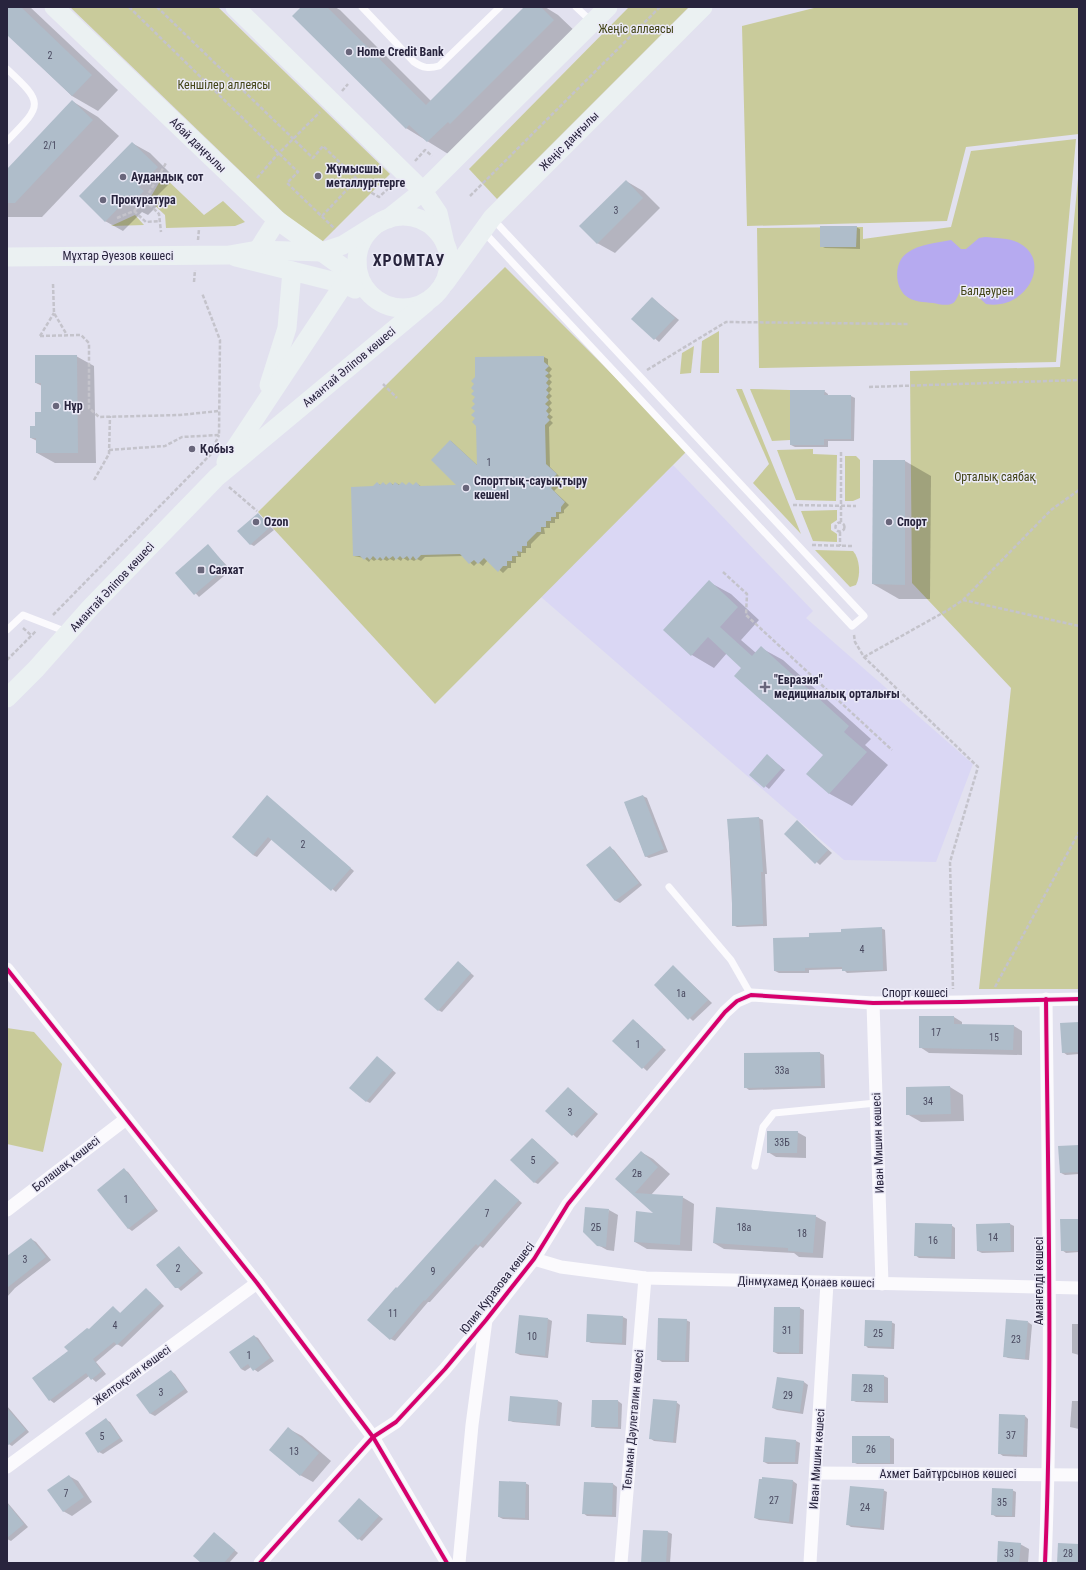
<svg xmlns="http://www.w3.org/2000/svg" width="1086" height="1570" font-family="'Roboto Condensed',sans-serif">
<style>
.built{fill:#dad7f4}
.green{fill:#c9cb9b}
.water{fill:#b6aaf0}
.shadow{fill:#0003}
.building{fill:#afbdca}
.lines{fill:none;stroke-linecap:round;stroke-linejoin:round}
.path{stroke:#c4c3cb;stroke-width:2.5;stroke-dasharray:4 2;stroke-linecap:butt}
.lane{stroke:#fbfafd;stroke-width:7}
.street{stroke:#fbfafd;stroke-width:13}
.secondary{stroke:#ebf1f2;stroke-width:19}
.cycleway-casing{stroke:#ebeaf7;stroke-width:6}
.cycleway{stroke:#d6006c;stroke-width:4}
.poi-dot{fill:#69667b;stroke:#ebeaf7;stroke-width:1.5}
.labels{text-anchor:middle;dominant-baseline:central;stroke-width:3;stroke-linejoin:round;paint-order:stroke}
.number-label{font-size:10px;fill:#4a4a60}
.park-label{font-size:12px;fill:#424416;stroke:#ebeaf7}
.poi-label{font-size:12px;font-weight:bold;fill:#28243d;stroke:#ebeaf7;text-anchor:start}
.street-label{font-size:12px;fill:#28243d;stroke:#ebeaf7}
.district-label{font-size:16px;font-weight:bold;letter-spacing:1px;fill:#28243d;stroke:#ebeaf7}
</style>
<rect width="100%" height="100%" fill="#e2e1ef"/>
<polygon class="built" points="673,465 813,611 806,618 973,764 936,862 844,860 541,597"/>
<g class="green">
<polygon points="70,7 218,7 390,174 318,246"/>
<polygon points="629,7 689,7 497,199 469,169"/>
<polygon points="818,7 1079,7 1079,134 966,147 947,221 747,226 742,26"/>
<polygon points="1076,139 1056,362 759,368 757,228 863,227 863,239 951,227 971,151"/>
<polygon points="1079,168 1079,989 979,989 1011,688 912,583 910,371 1060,367"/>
<polygon points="163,176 204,215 223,201 245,222 235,226 166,228 165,215 149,200"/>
<polygon points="135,215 144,225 111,226"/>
<polygon points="505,267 688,450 435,704 258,512"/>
<polygon points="719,331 719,373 700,373 702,341"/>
<polygon points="694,346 691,373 680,374 682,353"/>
<polygon points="736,389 742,389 801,534 753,483 769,464"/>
<polygon points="750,389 790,390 790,440 772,441"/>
<polygon points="813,449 813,454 837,455 836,501 796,500 777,450"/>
<polygon points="845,456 856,456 860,460 860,498 853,501 845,501"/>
<polygon points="837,510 837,520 831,524 831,530 837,534 837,542 813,541 801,511"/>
<path d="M815 550 853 551C860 559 861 575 856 585L850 587Z"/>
<polygon points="7,1028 34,1032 62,1064 43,1152 7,1144"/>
</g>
<path class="water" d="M985 237C995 238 1010 238 1019 243 1053 261 1026 311 986 304L972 291 964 288C957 292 958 302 951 304 946 306 938 304 933 303 924 302 913 302 906 296 894 286 894 262 907 253 919 244 937 243 951 240L961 249H966L979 238Z"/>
<g class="shadow">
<polygon points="7,7 30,7 118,90 98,111 72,96 7,34"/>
<polygon points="302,7 335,7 340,10 431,101 525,7 545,7 558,15 579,35 453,157 406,128"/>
<polygon points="72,101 98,117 119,136 42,217 7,217 7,171"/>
<polygon points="132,143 150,153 175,178 156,197 161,202 148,215 142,212 123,231 105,221"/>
<polygon points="626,181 643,191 660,208 615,253 597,243"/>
<polygon points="856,227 860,229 860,249 825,248 821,246"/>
<polygon points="652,298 679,320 659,342 633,319"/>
<polygon points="76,356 94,366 96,463 55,463 37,453 37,441 31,438 42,413 42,386 36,383"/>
<polygon points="544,357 548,359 548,365 552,369 549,373 552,376 549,379 552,382 549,386 552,389 549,393 552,396 549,399 552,403 549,406 552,410 549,414 553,417 550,420 553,423 549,427 550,467 560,477 556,481 560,485 554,491 569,505 564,510 564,513 559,514 559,519 555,519 555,523 550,523 550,528 544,528 545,534 541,534 531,544 531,548 526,548 526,553 521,553 521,557 516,557 516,563 511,563 511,568 508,568 503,573 488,560 483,566 478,562 474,566 463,556 425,557 421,561 417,559 414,561 410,559 408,561 403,558 401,561 396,558 394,561 390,559 387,561 383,559 381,561 377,559 374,561 371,559 369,562 364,558 354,556 373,487 377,484 381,485 383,483 387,486 390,483 394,485 396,483 400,485 414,486 416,483 422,487 459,486 451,441 478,466"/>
<polygon points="824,391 828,394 828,396 851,396 855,398 854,441 828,441 828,447 795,447 791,445"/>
<polygon points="874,461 905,461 931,476 930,599 899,599 873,584"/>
<polygon points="258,514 274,530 254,546 250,544"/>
<polygon points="208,546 231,570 199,597 177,573"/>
<polygon points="709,582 731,594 759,620 741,640 756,653 761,648 783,660 871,739 865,745 888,765 852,806 830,794 808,774 824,755 743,668 727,653 714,668 692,655 665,630"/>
<polygon points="768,756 785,770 769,789 751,775"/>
<polygon points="643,796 647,798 668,852 649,858 645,856 625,803"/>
<polygon points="268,797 354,871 336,892 272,839 257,857 253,855"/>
<polygon points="759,818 763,820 767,874 765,874 767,926 737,927 733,925 728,820"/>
<polygon points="797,822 832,853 820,865 786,834"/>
<polygon points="610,848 614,850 642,885 620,903 616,901 588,865"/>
<polygon points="881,928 885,930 887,971 847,973 843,969 809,970 809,973 779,973 775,971 810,938"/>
<polygon points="462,965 474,976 442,1012 438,1010"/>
<polygon points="673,966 712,1003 693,1021 655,985"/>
<polygon points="954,1017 962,1022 962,1025 1014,1026 1022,1031 1022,1055 929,1053 920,1047"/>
<polygon points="637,1023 666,1050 647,1071 614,1041"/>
<polygon points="1079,1023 1079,1054 1067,1055 1063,1052"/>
<polygon points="820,1053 824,1055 825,1088 749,1090 745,1087"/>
<polygon points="381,1060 396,1073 370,1103 366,1101"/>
<polygon points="950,1087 963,1095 964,1121 921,1122 907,1114"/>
<polygon points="568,1088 598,1114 577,1138 547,1111"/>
<polygon points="797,1132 806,1137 806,1158 776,1157 768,1152"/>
<polygon points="533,1139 559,1163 538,1184 534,1182"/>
<polygon points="1079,1146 1079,1174 1065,1175 1061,1173"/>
<polygon points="641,1152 653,1159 670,1174 651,1195 682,1197 694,1204 692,1251 647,1249 635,1242 656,1214 617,1179"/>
<polygon points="124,1170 128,1172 158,1211 132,1231 128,1228"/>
<polygon points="499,1183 522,1203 483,1248 480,1246 430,1302 428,1302 395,1341 391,1339 369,1320"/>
<polygon points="609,1210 618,1215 614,1251 607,1250 598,1245"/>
<polygon points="815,1216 826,1222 823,1258 799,1257 794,1253 724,1249 714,1243"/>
<polygon points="1079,1220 1079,1252 1066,1253 1062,1250"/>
<polygon points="1010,1224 1014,1226 1014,1252 982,1253 978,1251"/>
<polygon points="951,1225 955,1228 955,1259 919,1258 915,1255"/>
<polygon points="31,1239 36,1242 51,1260 15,1288 7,1297 7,1258"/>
<polygon points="179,1247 203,1273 181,1291 157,1266"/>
<polygon points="150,1292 164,1306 122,1347 117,1344 96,1362 106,1374 96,1382 89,1376 54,1403 50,1400 33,1378 69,1351 113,1307 121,1314"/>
<polygon points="800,1308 804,1310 803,1354 778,1354 774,1352"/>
<polygon points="623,1317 627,1319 626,1345 591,1343 587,1341"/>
<polygon points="548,1319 552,1321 548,1358 520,1355 516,1353"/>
<polygon points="686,1320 690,1322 689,1362 662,1362 658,1359"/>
<polygon points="891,1322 895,1324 894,1349 868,1348 865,1345"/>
<polygon points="1028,1322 1032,1325 1029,1360 1008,1358 1004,1356"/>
<polygon points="1072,1324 1079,1324 1079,1355 1072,1353"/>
<polygon points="254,1336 258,1338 274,1361 258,1372 251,1367 245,1371 241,1369"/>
<polygon points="171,1371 175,1374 188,1392 155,1416 151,1414 138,1395"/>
<polygon points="853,1375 884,1376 888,1378 888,1403 856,1402 852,1400"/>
<polygon points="778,1379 804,1382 808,1385 803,1414 777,1410 773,1408"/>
<polygon points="558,1401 562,1403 560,1426 513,1422 509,1420"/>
<polygon points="593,1401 618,1401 622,1404 621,1429 596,1428 592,1426"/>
<polygon points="1072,1401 1079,1401 1079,1429 1070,1427"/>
<polygon points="676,1402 680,1405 676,1443 654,1441 650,1438"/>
<polygon points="7,1406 29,1432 12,1446 7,1443"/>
<polygon points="1025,1416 1028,1419 1027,1457 1003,1456 999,1453"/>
<polygon points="106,1420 110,1422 123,1441 103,1454 99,1452"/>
<polygon points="289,1429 302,1436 331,1461 313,1482 300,1475"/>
<polygon points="890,1437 894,1439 894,1464 857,1464 853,1462"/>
<polygon points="796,1441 800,1443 798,1464 768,1464 764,1462"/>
<polygon points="69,1476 78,1481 92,1502 72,1516 63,1511"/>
<polygon points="763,1480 793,1481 797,1484 793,1524 759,1520 755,1518"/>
<polygon points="525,1483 529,1485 529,1520 503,1519 499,1517"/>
<polygon points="613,1484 617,1487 616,1517 587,1516 583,1513"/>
<polygon points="883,1490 887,1492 884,1530 851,1527 847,1524"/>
<polygon points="1012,1490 1016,1492 1015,1517 996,1517 992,1514"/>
<polygon points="359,1499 383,1519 362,1541 359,1539"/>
<polygon points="7,1502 28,1527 11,1541 7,1539"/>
<polygon points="644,1531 668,1532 672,1534 670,1563 642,1563"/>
<polygon points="218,1536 238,1553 229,1563 203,1563"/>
<polygon points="1020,1544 1029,1549 1028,1563 998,1563"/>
</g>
<g class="building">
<polygon points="7,7 21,7 92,75 72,96 7,35"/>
<polygon points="301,7 327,7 426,105 524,7 541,7 554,20 450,124 448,122 427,142 409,125 406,129 292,16"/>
<polygon points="72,100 93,120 15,203 7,203 7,169"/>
<polygon points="132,142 158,167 139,187 144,191 129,206 125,201 105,222 79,196"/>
<polygon points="626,180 643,198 597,244 579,226"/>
<polygon points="820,226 857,226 856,247 820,247"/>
<polygon points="652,297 675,318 654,340 631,319"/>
<polygon points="35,355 77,355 78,453 36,453 36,438 30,438 30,426 35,426 35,412 41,412 41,383 35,383"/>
<polygon points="544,356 544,362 549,366 545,370 549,373 545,376 549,379 546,383 549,386 546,390 549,393 546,397 549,400 545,404 549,407 546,411 549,414 547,417 550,420 545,425 546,464 557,474 553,478 557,482 551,488 565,502 561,507 561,512 556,512 556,517 551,517 551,521 546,521 546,527 541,527 541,532 537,532 527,542 527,546 522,546 522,552 517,551 518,556 512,556 512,561 507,561 507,566 503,566 498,572 484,558 478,564 474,560 469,564 460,554 421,555 416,560 413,556 410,560 407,556 403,559 400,556 396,560 393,556 389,559 386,556 383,560 380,557 377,560 373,556 370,560 367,557 364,560 360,556 353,556 351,487 373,486 377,482 380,485 383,482 386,485 390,482 393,485 395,482 399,485 402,482 406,485 409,482 413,485 416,482 420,486 456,485 431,460 450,440 477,465 476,426 472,422 475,418 471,415 475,411 471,408 475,404 472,401 475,397 471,394 474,391 471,388 474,384 471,381 475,377 475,357"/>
<polygon points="790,390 825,390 824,395 851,395 851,439 824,439 824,445 790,445"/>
<polygon points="873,460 905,460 905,585 872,584"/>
<polygon points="258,513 270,527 250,545 237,531"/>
<polygon points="208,544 227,567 194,595 175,573"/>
<polygon points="709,580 738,607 720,627 752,656 761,646 849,726 844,732 867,752 829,794 806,774 823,755 734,676 741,668 708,637 691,656 663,630"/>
<polygon points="767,754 782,768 764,788 749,775"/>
<polygon points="267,795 351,868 331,891 268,837 253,855 232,837"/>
<polygon points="643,795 664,849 645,857 624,802"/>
<polygon points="759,817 763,872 761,872 763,924 732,926 732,880 727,819"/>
<polygon points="797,820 828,850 815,864 784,834"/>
<polygon points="610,846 639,883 615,901 586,865"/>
<polygon points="882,927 883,970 842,971 842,967 805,968 805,971 774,971 773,938 809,937 809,933 841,932 841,929"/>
<polygon points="458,961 471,973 438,1011 424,999"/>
<polygon points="673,965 708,1000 688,1020 654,985"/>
<polygon points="919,1016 954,1016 954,1024 1014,1025 1013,1050 919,1048"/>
<polygon points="633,1019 663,1047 642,1069 612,1041"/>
<polygon points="1079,1022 1079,1052 1062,1053 1060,1023"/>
<polygon points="820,1052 821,1086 744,1088 744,1053"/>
<polygon points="377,1056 393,1070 366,1102 349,1088"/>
<polygon points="950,1086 951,1114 906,1115 906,1087"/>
<polygon points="568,1087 595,1112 572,1136 545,1111"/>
<polygon points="767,1131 798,1131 797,1153 767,1153"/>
<polygon points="532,1138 556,1160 534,1183 510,1160"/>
<polygon points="1079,1145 1079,1172 1060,1173 1058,1146"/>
<polygon points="641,1151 658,1167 635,1193 683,1196 680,1245 634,1242 636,1211 653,1213 615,1179"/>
<polygon points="124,1168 155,1208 128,1229 97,1190"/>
<polygon points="495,1179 519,1200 478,1246 476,1244 425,1301 424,1300 390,1340 367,1320 396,1287 397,1288"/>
<polygon points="585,1207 609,1209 606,1247 597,1246 583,1232"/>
<polygon points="716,1207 816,1215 813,1253 788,1251 788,1248 713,1243"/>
<polygon points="1060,1219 1079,1219 1079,1251 1061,1251"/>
<polygon points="915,1223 952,1224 951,1257 914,1256"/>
<polygon points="1010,1223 1011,1251 977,1251 976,1224"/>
<polygon points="31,1238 46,1257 7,1288 7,1256"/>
<polygon points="179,1246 199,1271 179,1288 175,1288 156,1265"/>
<polygon points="146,1288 161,1303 117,1345 114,1342 93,1359 102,1371 91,1380 86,1373 49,1401 32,1378 68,1351 64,1347 87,1328 89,1329 113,1306 120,1313"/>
<polygon points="774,1307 800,1307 799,1353 773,1352"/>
<polygon points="587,1314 623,1316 622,1343 586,1342"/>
<polygon points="519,1315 548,1318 545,1356 515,1353"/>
<polygon points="658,1318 687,1319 685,1361 657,1360"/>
<polygon points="1006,1319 1028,1321 1025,1359 1003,1357"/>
<polygon points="865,1320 892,1321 891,1347 864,1346"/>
<polygon points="254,1335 270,1358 253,1371 248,1364 241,1369 229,1352"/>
<polygon points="171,1370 185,1389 150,1414 136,1395"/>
<polygon points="852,1374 884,1375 884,1401 851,1401"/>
<polygon points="777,1377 804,1381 800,1412 772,1408"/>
<polygon points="510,1396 558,1400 556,1425 508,1421"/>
<polygon points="653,1399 677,1401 673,1442 649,1439"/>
<polygon points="592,1400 618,1400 618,1427 591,1427"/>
<polygon points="7,1408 26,1430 7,1446"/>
<polygon points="999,1414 1025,1415 1023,1455 998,1454"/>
<polygon points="106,1418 120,1438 98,1453 85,1433"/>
<polygon points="288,1427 319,1453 300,1476 269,1450"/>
<rect x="852" y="1436" width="38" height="27"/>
<polygon points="765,1437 796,1440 795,1462 763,1462"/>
<polygon points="69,1475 84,1497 63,1512 47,1490"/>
<polygon points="762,1477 793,1480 789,1522 754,1518 759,1479 762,1479"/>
<polygon points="499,1481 526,1482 525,1518 498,1517"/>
<polygon points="584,1482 613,1483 612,1515 582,1514"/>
<polygon points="850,1486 884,1489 880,1528 846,1525"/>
<polygon points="992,1488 1013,1489 1012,1516 991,1515"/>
<polygon points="359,1498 379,1516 358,1540 338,1521"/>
<polygon points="7,1503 24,1524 7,1538"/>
<polygon points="643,1530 668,1531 666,1563 641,1563"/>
<polygon points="214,1532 235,1550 224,1563 201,1563 193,1556"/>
<polygon points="998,1541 1021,1543 1019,1563 997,1563"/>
<polygon points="1058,1543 1079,1544 1079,1563 1057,1563"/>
</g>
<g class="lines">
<g class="path">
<polyline points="129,7 298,172 287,183 335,229"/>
<polyline points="157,7 313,158 323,146 370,192 379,197 393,184"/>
<polyline points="342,91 348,84"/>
<polyline points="415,161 425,150 432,156"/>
<polyline points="257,178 277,155 320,112"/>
<polyline points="470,196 660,7"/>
<polyline points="145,200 159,214 161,232"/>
<polyline points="134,211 146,222 160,221"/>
<polyline points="322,216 357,179"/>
<polyline points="117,218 134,211 145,200 166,163"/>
<polyline points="198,240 199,229"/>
<polyline points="194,282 195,270"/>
<polyline points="53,284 54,313 67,335"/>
<polyline points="40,336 81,335 89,343 89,408 99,417 180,415 219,411"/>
<polyline points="40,336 54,313"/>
<polyline points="647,370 726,322 909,324"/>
<polyline points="383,384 397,398"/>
<polyline points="869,387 1079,380"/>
<polyline points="213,448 219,435"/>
<polyline points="109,450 165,446 182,437 219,435 220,340 202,293"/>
<polyline points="94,480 109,454 110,416"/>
<polyline points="229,487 257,511"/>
<polyline points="793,505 856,506"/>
<polyline points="841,522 841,452"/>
<circle cx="840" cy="527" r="4.5"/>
<polyline points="840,532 840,546"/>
<polyline points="812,545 853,546"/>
<polyline points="723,572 747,594 746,615 892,750"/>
<polyline points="963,600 1079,626"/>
<polyline points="53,615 211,454"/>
<polyline points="23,628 32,636"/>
<polyline points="854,635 855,642 864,657 978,767 950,862 953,989"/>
<polyline points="864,657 948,610 963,600 1051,510 1079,490"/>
<polyline points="7,660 36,631"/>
<polyline points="995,987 1079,832"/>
</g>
<g class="lane">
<path d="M362 7 414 62C423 68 429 69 439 66L500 7"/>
<polyline points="576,7 592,22"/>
<path d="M7 69C45 104 42 105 7 141"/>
<polyline points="483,231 852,626 864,616 492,218"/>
<polyline points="7,630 23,615 67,632"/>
<polyline points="669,887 731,960 751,995"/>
<polyline points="755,1166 763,1127 774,1113 876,1103"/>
</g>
<g class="street">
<polyline points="7,969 257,1283 373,1437 447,1563"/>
<polyline points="873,1003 882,1284"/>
<polyline points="7,1210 126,1119"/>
<polyline points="534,1259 561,1267 645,1278 1079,1288"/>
<polyline points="7,1467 257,1283"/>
<polyline points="816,1473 1079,1475"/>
<polyline points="260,1563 373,1437 396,1422 445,1369 486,1320 534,1259 568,1204 725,1012 737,1001 751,995 873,1003 961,1002 1079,999"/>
<polyline points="459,1563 472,1425 486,1320"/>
<polyline points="621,1563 645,1278"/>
<polyline points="810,1563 827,1283"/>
<path d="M1045 1563C1053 1375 1048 1187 1046 999"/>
</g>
<g class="secondary">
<polyline points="54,7 277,220 351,273"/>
<polyline points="235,7 423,191 438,213 444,239"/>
<circle cx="403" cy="262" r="46"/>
<polyline points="388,219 423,191 608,7"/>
<polyline points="258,250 277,220"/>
<polyline points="7,257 229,255 258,250 322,252 343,245 375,225"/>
<polyline points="236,257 344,284 355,289"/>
<polyline points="445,283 492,218 703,7"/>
<polyline points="269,385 287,328 292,271"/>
<polyline points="226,462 344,284 357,262"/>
<polyline points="7,698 36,669 90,608 217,477 426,303"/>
</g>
<g class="cycleway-casing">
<g id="cycleway">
<polyline points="7,969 257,1283 373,1437 447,1563"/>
<polyline points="260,1563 373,1437 396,1422 445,1369 486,1320 534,1259 568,1204 725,1012 737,1001 751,995 873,1003 961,1002 1079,999"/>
<path d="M1045 1563C1053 1375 1048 1187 1046 999"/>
</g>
</g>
<use href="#cycleway" class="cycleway"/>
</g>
<g class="poi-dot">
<circle cx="349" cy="52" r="4"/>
<circle cx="318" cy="176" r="4"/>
<circle cx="123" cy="177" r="4"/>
<circle cx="103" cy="200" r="4"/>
<circle cx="56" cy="406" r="4"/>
<circle cx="192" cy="449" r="4"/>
<circle cx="466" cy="488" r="4"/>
<circle cx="256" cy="522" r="4"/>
<circle cx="889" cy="522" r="4"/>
<rect x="197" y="566" width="8" height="8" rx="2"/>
<path d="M763 681h4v4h4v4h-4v4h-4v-4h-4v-4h4z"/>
</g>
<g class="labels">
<g class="number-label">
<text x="50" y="55">2</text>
<text x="50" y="145">2/1</text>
<text x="616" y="210">3</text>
<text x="489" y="462">1</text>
<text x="303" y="844">2</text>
<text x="862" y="949">4</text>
<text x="681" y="993">1а</text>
<text x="936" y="1032">17</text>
<text x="994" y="1037">15</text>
<text x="638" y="1044">1</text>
<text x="782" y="1070">33а</text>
<text x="928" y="1101">34</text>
<text x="570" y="1112">3</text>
<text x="782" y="1142">33Б</text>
<text x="533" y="1160">5</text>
<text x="637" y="1173">2в</text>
<text x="126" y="1199">1</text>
<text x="487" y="1213">7</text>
<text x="596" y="1227">2Б</text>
<text x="744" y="1227">18а</text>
<text x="802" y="1233">18</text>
<text x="993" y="1237">14</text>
<text x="933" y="1240">16</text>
<text x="25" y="1259">3</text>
<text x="178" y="1268">2</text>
<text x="433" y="1271">9</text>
<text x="393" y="1313">11</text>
<text x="115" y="1325">4</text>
<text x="787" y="1330">31</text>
<text x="878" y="1333">25</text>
<text x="532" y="1336">10</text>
<text x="1016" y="1339">23</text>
<text x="249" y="1355">1</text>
<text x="868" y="1388">28</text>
<text x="161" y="1392">3</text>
<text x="788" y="1395">29</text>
<text x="1011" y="1435">37</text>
<text x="102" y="1436">5</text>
<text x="871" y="1449">26</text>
<text x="294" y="1451">13</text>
<text x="66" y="1493">7</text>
<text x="774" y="1500">27</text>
<text x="1002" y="1502">35</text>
<text x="865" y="1507">24</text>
<text x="1009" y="1553">33</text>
<text x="1068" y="1553">28</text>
</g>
<g class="park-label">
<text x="636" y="29">Жеңіс аллеясы</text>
<text x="224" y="85">Кеншілер аллеясы</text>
<text x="987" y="291">Балдәурен</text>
<text x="995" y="477">Орталық саябақ</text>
</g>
<g class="poi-label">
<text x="357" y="52">Home Credit Bank</text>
<text x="326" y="169">Жұмысшы<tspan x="326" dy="14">металлургтерге</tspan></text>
<text x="131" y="177">Аудандық сот</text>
<text x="111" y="200">Прокуратура</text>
<text x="64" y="406">Нұр</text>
<text x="200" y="449">Қобыз</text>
<text x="474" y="481">Спорттық-сауықтыру<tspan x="474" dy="14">кешені</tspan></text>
<text x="264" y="522">Ozon</text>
<text x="897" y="522">Спорт</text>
<text x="209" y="570">Саяхат</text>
<text x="774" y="680">"Евразия"<tspan x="774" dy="14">медициналық орталығы</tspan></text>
</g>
<g class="street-label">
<text transform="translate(569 141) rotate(-45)">Жеңіс даңғылы</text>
<text transform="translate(198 145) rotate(44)">Абай даңғылы</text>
<text x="118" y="256">Мұхтар Әуезов көшесі</text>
<text transform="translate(349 367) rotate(-40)">Амантай Әліпов көшесі</text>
<text transform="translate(112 587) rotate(-47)">Амантай Әліпов көшесі</text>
<text x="915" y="993">Спорт көшесі</text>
<text transform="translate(878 1143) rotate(-92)">Иван Мишин көшесі</text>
<text transform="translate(66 1164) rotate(-38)">Болашақ көшесі</text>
<text transform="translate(1039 1281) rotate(-90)">Амангелді көшесі</text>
<text transform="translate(806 1282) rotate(1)">Дінмұхамед Қонаев көшесі</text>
<text transform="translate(497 1288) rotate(-52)">Юлия Куразова көшесі</text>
<text transform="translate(132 1375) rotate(-36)">Желтоқсан көшесі</text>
<text transform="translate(633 1420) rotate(-85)">Тельман Дәулеталин көшесі</text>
<text transform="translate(817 1459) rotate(-86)">Иван Мишин көшесі</text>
<text x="948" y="1474">Ахмет Байтұрсынов көшесі</text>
</g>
<g class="district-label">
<text x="409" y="260">ХРОМТАУ</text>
</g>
</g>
<rect width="1086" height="1570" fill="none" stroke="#28243d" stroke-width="16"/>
</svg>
